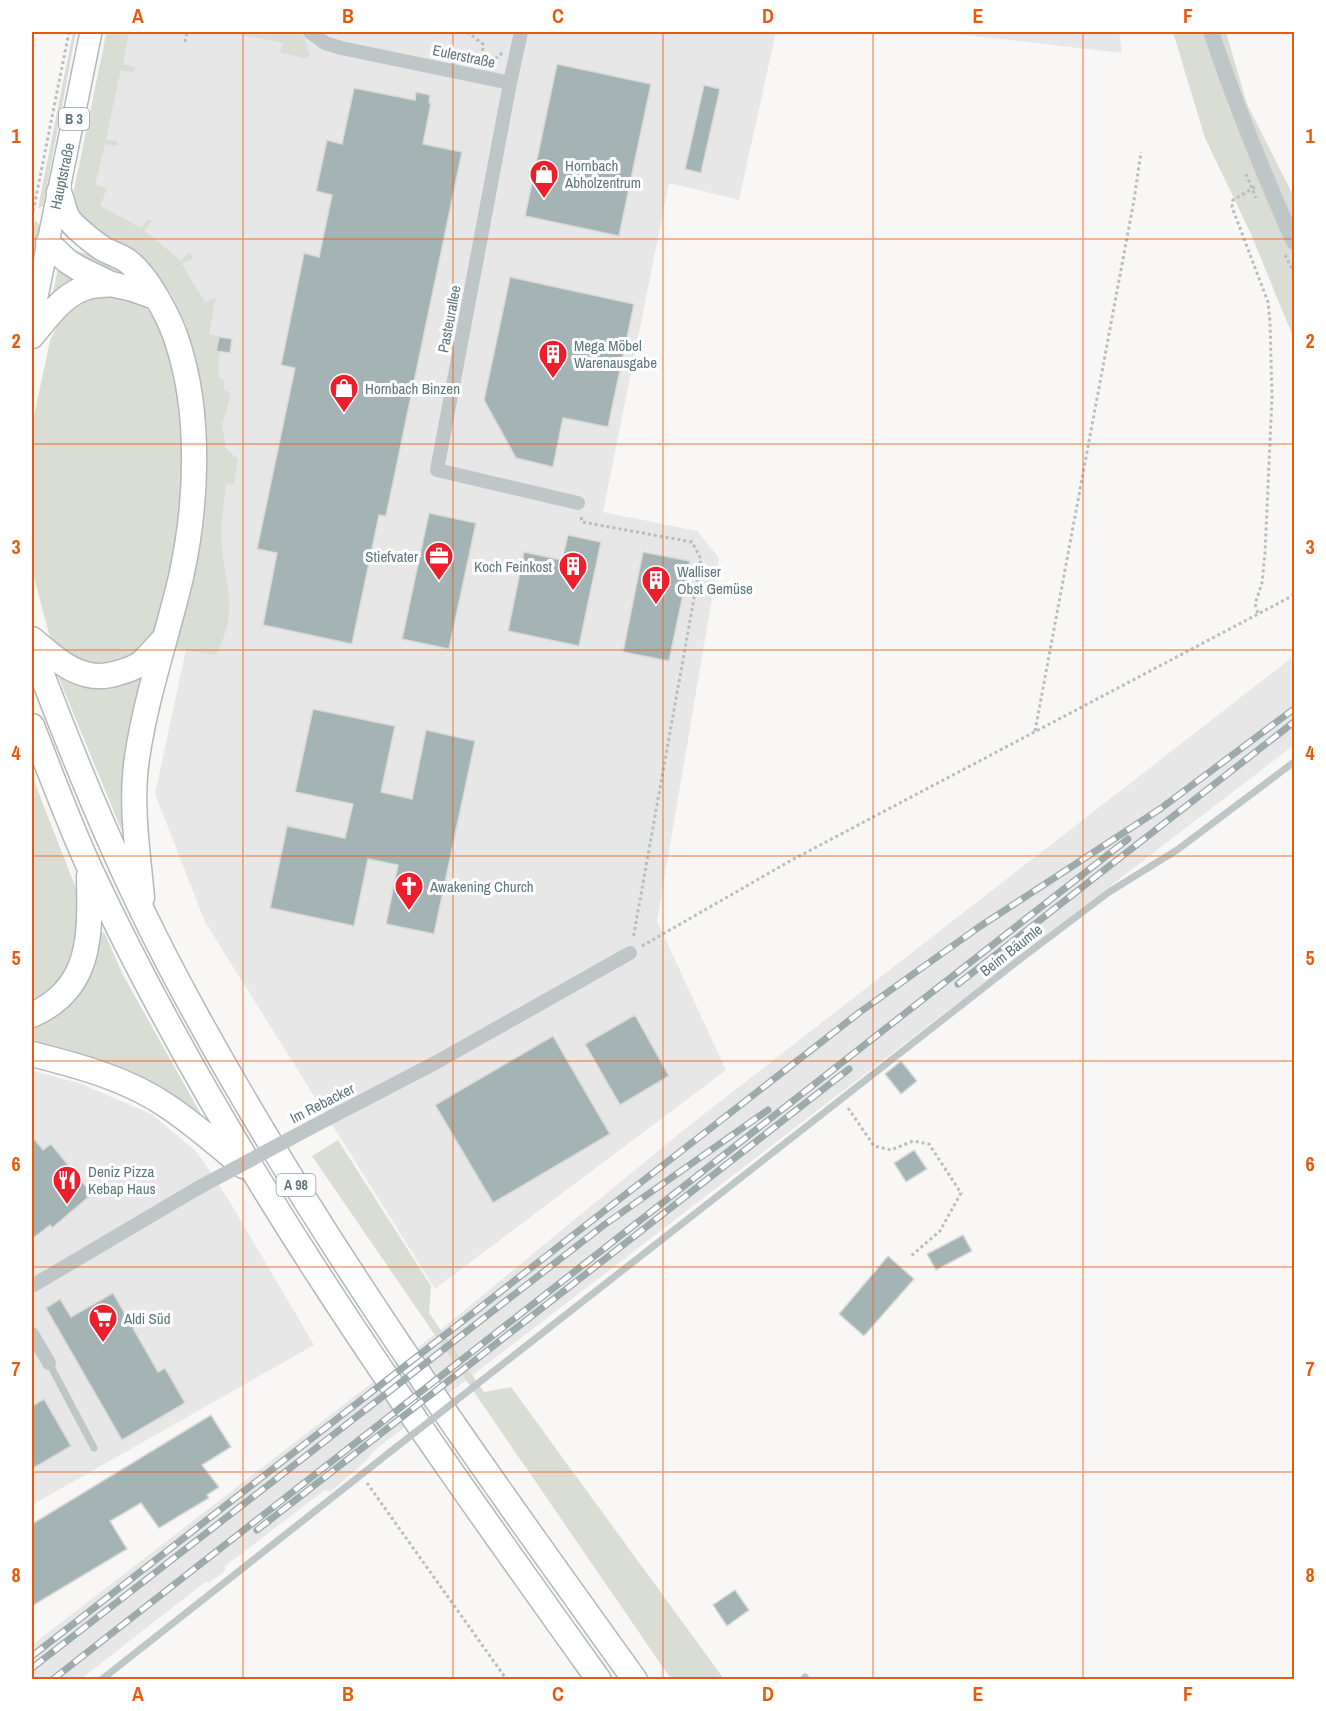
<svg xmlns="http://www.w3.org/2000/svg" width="1326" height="1711" font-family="'Archivo Narrow',sans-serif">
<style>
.built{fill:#e6e7e6}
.green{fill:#daddd3}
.building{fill:#a4b4b5;stroke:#d9d9d7;stroke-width:1.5}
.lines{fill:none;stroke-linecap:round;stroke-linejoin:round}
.primary-casing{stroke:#b1babc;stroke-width:24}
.motorway-casing{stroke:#b1b9ba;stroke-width:27}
.path{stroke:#b8bebf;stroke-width:3;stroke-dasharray:3 3;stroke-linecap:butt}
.service{stroke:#bec6c7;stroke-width:7}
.minor{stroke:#bec6c7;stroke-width:14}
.tertiary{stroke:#bec6c7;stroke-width:16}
.primary{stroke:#fff;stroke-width:21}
.motorway{stroke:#fff;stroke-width:24}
.rail-casing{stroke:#9daaac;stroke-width:7}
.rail{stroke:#fff;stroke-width:4.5;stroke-dasharray:14;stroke-linecap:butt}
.service-bridge{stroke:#bec6c7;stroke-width:7}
.minor-bridge{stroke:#bec6c7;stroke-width:14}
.grid{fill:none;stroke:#e8590c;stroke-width:1.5;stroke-opacity:0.55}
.labels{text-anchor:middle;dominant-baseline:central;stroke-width:6;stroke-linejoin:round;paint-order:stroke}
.shield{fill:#fff;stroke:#8ea0a3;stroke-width:1.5}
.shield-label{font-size:14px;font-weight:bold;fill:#5d777b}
.street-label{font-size:15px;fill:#5d777b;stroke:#fff}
.poi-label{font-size:15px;fill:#5d777b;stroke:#fff;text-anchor:start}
.neatline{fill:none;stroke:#e8590c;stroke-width:2}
.grid-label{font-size:20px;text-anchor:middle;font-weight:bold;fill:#e8590c}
</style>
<rect width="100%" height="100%" fill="#f8f7f5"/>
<g class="built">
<polygon points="106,32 776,32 739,200 669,183 603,512 697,531 719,558 657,921 726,1070 435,1289 205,922 155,794 212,528 193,316 75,190"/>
<polygon points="939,32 1119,32 1122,53"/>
<polygon points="1294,656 1294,745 375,1450 366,1461 330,1492 325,1490 225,1566 225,1571 209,1583 205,1582 81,1679 32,1680 32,1645 439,1331 686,1128"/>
<polygon points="32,1071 79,1083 151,1114 197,1152 227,1197 314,1345 32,1505"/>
</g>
<g class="green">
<polygon points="73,32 76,32 43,206 38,208"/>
<path d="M107 32H129L123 64 135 67 134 73 121 70 106 139 118 142 117 146 105 144 95 185 107 188 100 206 142 228 148 219 152 221 144 230 181 261 189 252 193 258 182 264 205 303 216 297 209 334 221 337 218 370 219 378 225 380 223 390 231 393 222 425 226 449 238 459 234 484 226 483C224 503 220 526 222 547 226 594 239 608 216 655L173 648 194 360 186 325 171 294 148 267 83 226 74 202V189Z"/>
<polygon points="230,32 302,32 310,55 305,58 280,53 283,43"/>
<polygon points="1173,32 1226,32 1247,104 1294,197 1294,339 1251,234 1205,138"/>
<polygon points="36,221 40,227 32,265 32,226"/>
<polygon points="75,251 102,257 137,283 70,253"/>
<polygon points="59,268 84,279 51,300 58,269"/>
<polygon points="104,295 138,302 159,319 183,404 183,515 156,637 139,655 92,669 58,648 49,634 32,570 32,425 50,341 57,326 74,306 90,297"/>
<polygon points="143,669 124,836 56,671"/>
<polygon points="32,776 81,901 82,907 69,975 32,1005"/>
<path d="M104 932 123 975 207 1125 32 1046V1027C79 1008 91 983 97 935Z"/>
<polygon points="338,1140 431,1286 429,1313 484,1392 511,1387 724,1679 671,1679 312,1156"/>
</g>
<g class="building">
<polygon points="557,64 651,84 619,236 525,216"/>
<polygon points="704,85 720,89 701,173 685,169"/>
<polygon points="354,88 415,100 416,92 430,95 429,103 431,103 423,144 462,152 386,516 379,515 352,644 263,625 277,553 257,549 295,368 281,365 304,253 319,257 332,195 316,191 327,140 342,144"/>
<polygon points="510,277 634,304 608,427 563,418 553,467 516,458 484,400"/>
<polygon points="219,337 232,339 230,353 216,351"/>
<polygon points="429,513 476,523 449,649 402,639"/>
<polygon points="568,535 601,542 579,646 508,631 524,552 562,560"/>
<polygon points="643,552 690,561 669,661 623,652"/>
<polygon points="313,709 395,726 381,792 412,799 426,730 475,741 434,934 386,924 398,865 368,859 354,926 270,908 287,826 345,838 353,804 295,792"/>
<polygon points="635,1015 669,1076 620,1105 585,1044"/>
<polygon points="553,1036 610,1134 493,1203 435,1105"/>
<polygon points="901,1061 917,1081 901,1094 885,1074"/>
<polygon points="32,1136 43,1150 51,1144 92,1194 52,1228 50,1225 32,1239"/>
<polygon points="914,1150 927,1169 906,1182 894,1163"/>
<polygon points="963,1235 972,1251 936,1270 927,1254"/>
<polygon points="888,1256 914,1279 864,1336 839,1314"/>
<polygon points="113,1293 158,1372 165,1368 185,1403 122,1440 46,1308 60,1299 71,1317"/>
<polygon points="44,1399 71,1446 32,1469 32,1406"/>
<polygon points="211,1415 231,1447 202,1465 219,1487 207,1495 209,1498 159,1528 141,1503 110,1521 127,1549 32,1606 32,1524"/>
<polygon points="735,1590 749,1610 727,1626 713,1605"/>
</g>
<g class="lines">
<g class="primary-casing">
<polyline id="primary" points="32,321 91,32"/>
</g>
<g class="motorway-casing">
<g id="motorway">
<path d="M59 192C62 200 64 211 68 218 73 226 94 243 102 248 109 253 119 255 126 260 147 274 171 320 178 344 201 415 197 505 181 577 167 637 146 696 137 758 130 804 138 852 142 898"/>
<polyline points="48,243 67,261 78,268 111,284 133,289 155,297"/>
<path d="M32 336C47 318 64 293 88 287 95 285 104 285 111 284"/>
<path d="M32 639C57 660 82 685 118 673 125 671 134 668 140 664 148 657 156 648 163 640"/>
<path d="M32 648C77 768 126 887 188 1000 317 1238 477 1460 635 1680"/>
<path d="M32 726C51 774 69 824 91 871 226 1160 414 1421 599 1680"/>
<path d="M32 1015C93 988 90 933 89 876"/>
<path d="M32 1054C79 1066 129 1079 170 1108 195 1125 219 1146 243 1166"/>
</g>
</g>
<g class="path">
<polyline points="467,32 483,44 482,62"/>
<polyline points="185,42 187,32"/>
<polyline points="484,62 494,60 502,53"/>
<polyline points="1246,174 1256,198"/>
<polyline points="1255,187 1233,200 1232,207 1268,302 1270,322 1272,397 1265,553 1262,583 1255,604 1258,614"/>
<polyline points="32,217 69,32"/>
<polyline points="1285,255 1294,273"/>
<polyline points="581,517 582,522 692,542 701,559 633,939"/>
<polyline points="1035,731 1134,200 1141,152"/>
<polyline points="642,946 790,861 1294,595"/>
<polyline points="848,1108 874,1146 891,1150 913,1141 929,1144 961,1193 940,1231 911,1256"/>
<polyline points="367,1483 507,1680"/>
</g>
<g class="service">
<polyline points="49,1363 94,1448"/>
<polyline points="476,1385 1019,960 1109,892 1177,850 1294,762"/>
<polyline points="805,1677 807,1680"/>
<polyline points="101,1680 390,1452"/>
</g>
<g class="minor">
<polyline points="310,32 325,43 341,48 510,83"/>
<polyline points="521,32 510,83 437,470 578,503"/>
<polyline points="312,1127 435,1063 630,953"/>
<polyline points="32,1286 198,1188"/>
<polyline points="32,1334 49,1363"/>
</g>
<path class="tertiary" d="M1211 32C1235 103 1263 173 1294 242"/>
<use href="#primary" class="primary"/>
<use href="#motorway" class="motorway"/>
<g class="rail-casing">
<g id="rail">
<polyline points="958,984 1294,722"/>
<polyline points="257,1530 849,1069"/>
<polyline points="32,1656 860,1012 979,927 1160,809 1294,709"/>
<polyline points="32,1668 604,1225 768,1110"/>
<polyline points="52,1680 1128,839"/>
</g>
</g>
<use href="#rail" class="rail"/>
<polyline class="service-bridge" points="390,1452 476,1385"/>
<polyline class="minor-bridge" points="198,1188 312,1127"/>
</g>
<path class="grid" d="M243 32V1680M453 32V1680M663 32V1680M873 32V1680M1083 32V1680M32 239H1294M32 444H1294M32 650H1294M32 856H1294M32 1061H1294M32 1267H1294M32 1472H1294"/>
<defs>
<g id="shop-pin" transform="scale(1.5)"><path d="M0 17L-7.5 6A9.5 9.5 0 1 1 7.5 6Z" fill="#ed1f2c" stroke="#fff"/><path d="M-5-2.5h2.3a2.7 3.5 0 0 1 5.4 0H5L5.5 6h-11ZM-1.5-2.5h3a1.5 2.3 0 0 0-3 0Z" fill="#fff"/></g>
<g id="building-pin" transform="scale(1.5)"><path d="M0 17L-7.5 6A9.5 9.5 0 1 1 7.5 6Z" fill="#ed1f2c" stroke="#fff"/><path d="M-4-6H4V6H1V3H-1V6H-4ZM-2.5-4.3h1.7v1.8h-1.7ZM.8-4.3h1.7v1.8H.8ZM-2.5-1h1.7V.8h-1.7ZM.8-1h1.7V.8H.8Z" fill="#fff"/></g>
<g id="office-pin" transform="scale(1.5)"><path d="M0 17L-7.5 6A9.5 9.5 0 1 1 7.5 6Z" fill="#ed1f2c" stroke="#fff"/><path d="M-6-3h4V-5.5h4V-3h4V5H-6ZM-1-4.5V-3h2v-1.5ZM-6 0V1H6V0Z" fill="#fff"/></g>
<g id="church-pin" transform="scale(1.5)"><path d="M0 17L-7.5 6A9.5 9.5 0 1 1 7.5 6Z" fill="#ed1f2c" stroke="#fff"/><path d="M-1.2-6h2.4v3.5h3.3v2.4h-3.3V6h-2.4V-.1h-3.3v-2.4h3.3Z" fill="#fff"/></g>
<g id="restaurant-pin" transform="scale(1.5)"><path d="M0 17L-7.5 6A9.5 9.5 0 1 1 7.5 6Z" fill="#ed1f2c" stroke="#fff"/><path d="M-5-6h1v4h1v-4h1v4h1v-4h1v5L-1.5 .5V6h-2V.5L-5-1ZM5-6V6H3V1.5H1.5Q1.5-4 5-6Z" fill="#fff"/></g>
<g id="supermarket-pin" transform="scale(1.5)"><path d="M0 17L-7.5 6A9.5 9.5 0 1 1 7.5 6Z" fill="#ed1f2c" stroke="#fff"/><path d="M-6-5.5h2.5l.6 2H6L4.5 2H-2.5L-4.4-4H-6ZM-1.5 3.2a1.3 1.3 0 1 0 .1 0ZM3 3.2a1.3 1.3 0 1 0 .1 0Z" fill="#fff"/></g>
</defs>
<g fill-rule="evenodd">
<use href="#shop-pin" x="544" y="174"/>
<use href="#building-pin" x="553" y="354"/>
<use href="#shop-pin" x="344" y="388"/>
<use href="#office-pin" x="439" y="556"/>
<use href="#building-pin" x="573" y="566"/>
<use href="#building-pin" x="656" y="580"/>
<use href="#church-pin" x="409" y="886"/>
<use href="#restaurant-pin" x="67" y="1180"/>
<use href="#supermarket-pin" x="103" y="1318"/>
</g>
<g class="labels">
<g class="shield">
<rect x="59" y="108" width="30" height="22" rx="4.5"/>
<rect x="276.5" y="1174" width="39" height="22" rx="4.5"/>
</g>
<g class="shield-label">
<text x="74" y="119">B 3</text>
<text x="296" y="1185">A 98</text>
</g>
<g class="street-label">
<text transform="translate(464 56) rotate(12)">Eulerstraße</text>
<text transform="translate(62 176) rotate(-78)">Hauptstraße</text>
<text transform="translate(449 319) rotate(-79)">Pasteurallee</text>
<text transform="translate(1011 950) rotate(-38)">Beim Bäumle</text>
<text transform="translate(322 1103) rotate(-27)">Im Rebacker</text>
</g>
<g class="poi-label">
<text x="565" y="165">Hornbach<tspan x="565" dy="17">Abholzentrum</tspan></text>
<text x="574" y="345">Mega Möbel<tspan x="574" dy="17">Warenausgabe</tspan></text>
<text x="365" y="388">Hornbach Binzen</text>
<text x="418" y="556" text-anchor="end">Stiefvater</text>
<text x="552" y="566" text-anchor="end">Koch Feinkost</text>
<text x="677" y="571">Walliser<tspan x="677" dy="17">Obst Gemüse</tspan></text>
<text x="430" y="886">Awakening Church</text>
<text x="88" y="1171">Deniz Pizza<tspan x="88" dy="17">Kebap Haus</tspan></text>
<text x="124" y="1318">Aldi Süd</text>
</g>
</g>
<rect width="1326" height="1711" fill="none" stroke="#ffffff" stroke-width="66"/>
<rect x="33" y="33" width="1260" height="1645" class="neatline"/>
<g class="grid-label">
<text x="138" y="23">A</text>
<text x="348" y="23">B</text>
<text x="558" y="23">C</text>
<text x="768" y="23">D</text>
<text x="978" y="23">E</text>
<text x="1188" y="23">F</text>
<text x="16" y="143">1</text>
<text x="1310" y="143">1</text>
<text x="16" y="348">2</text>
<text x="1310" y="348">2</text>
<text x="16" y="554">3</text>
<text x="1310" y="554">3</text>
<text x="16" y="760">4</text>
<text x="1310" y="760">4</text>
<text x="16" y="965">5</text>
<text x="1310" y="965">5</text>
<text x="16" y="1171">6</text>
<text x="1310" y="1171">6</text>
<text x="16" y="1376">7</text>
<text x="1310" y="1376">7</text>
<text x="16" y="1582">8</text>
<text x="1310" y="1582">8</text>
<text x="138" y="1701">A</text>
<text x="348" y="1701">B</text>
<text x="558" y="1701">C</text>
<text x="768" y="1701">D</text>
<text x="978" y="1701">E</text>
<text x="1188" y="1701">F</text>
</g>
</svg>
